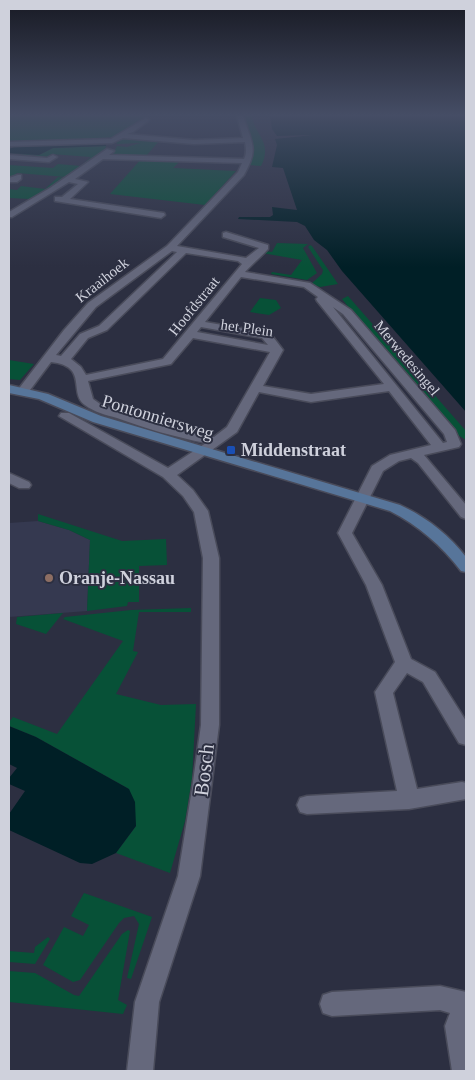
<svg xmlns="http://www.w3.org/2000/svg" width="475" height="1080" font-family="'Times New Roman',serif">
<style>
.built{fill:#353950}
.green{fill:#075137}
.water{fill:#001f26}
.lines{fill:none;stroke-linecap:round;stroke-linejoin:round}
.street-casing{stroke:#494b5a;stroke-width:3}
.secondary-casing{stroke:#494b5a;stroke-width:3}
.street{fill:#65687c;fill-rule:evenodd}
.secondary{fill:#57759a;fill-rule:evenodd}
.transit-dot{fill:#1a4fb4;stroke:#2c2f41;stroke-width:2}
.education-dot{fill:#8d6e63;stroke:#2c2f41;stroke-width:2}
.labels{text-anchor:middle;dominant-baseline:central;stroke-width:4;stroke-linejoin:round;paint-order:stroke}
.far-street-label{font-size:15px;fill:#cfd1dc;stroke:#2c2f41}
.street-label{font-size:18px;fill:#cfd1dc;stroke:#2c2f41}
.poi-label{font-size:18px;font-weight:bold;fill:#cfd1dc;stroke:#2c2f41;text-anchor:start}
.near-street-label{font-size:21px;fill:#cfd1dc;stroke:#2c2f41}
</style>
<rect width="100%" height="100%" fill="#2c2f41"/>
<polygon class="built" points="38,521 69,530 90,540 87,611 9,617 9,523"/>
<g class="green">
<polygon points="9,116 145,116 117,137 9,143"/>
<path d="M244 116H252C255 136 273 142 261 166L249 165C259 148 249 133 244 116Z"/>
<polygon points="124,137 160,140 146,156 114,156 113,154 117,146 127,147 140,143 117,144 116,141"/>
<polygon points="106,146 105,151 66,177 17,173 12,177 9,176 9,165 53,168 58,164 81,166 91,157 51,154 47,157 9,153 39,155 53,148"/>
<polygon points="142,158 193,159 192,162 179,162 173,168 236,171 205,205 110,194"/>
<polygon points="58,177 65,178 43,194 30,199 9,198 9,189 17,190 21,186 45,189"/>
<polygon points="277,243 308,244 303,248 317,273 307,280 271,274 272,272 291,275 302,260 262,253 266,251 272,252"/>
<polygon points="310,245 312,246 338,284 320,287 311,284 322,274 323,270 308,247"/>
<polygon points="348,296 466,431 466,440 448,429 342,299"/>
<polygon points="260,298 276,300 281,308 269,315 250,312"/>
<polygon points="9,360 34,364 20,380 9,379"/>
<polygon points="38,514 122,541 166,539 167,565 139,566 139,602 128,602 127,606 87,611 90,540 69,530 38,521"/>
<polygon points="191,608 191,612 139,612 133,651 138,652 116,694 161,705 196,704 192,779 185,821 170,873 116,853 136,826 129,789 36,737 9,726 9,722 13,717 57,734 123,641 63,619 65,617 131,610"/>
<polygon points="63,613 46,634 16,624 17,617"/>
<polygon points="84,893 152,917 131,979 127,978 139,924 134,916 124,918 119,923 80,980 73,982 43,965 64,927 83,936 89,925 71,916"/>
<polygon points="128,930 130,931 118,1000 127,1005 123,1014 9,1002 9,971 35,973 74,995 79,996 122,934"/>
<polygon points="48,937 50,939 35,964 9,962 9,951 34,953 35,947"/>
</g>
<g class="water">
<polygon points="270,116 466,116 466,412 342,271 327,250 314,240 305,226 297,222 238,219 239,217 270,217 273,215 272,207 297,210 283,168 272,167 277,145 275,139 313,135 277,136 272,129"/>
<polygon points="106,144 106,146 53,148 39,155 9,153 9,149 14,147"/>
<polygon points="9,726 36,737 129,789 135,802 136,826 116,853 92,864 80,863 9,830 9,814 25,791 9,784 9,778 17,768 9,764"/>
</g>
<g class="lines">
<g class="street-casing">
<g id="street">
<path d="M237 116H243C252 144 259 148 244 175L177 246 246 258 259 248 223 237V233L226 232 268 245V249C260 258 253 263 245 272L310 283 351 310 455 430 461 444 459 447 424 455 466 505V519L461 517 418 463 411 458 399 461 383 471 352 533 382 585 411 659 435 672 466 721V745L459 743 423 682 407 673 393 693 417 789 462 782 466 783V799L409 809 307 814 300 812 297 805 300 798 307 796 397 791 375 692 395 662 366 585 338 533 372 466 390 455 431 445 389 391 311 402 259 392 237 432 177 475 193 490 208 511 219 558V725L200 876 159 1002 153 1071H127L135 1002 178 876 192 789 201 725 203 558 194 512 183 496 163 477 59 416 61 413H69L168 468 206 443C174 437 148 429 117 418 106 415 94 412 85 405 68 393 89 366 51 362L27 394H19L17 391 64 330 88 303 167 246 238 172 242 163 103 159 75 179 88 182 70 199 164 213 165 215 161 218 55 201V197H62L78 184 69 182 12 217H9V212L50 188 107 149 114 151 109 155 244 159C247 153 246 148 245 142L194 144 123 138 112 143 9 146V142L111 139 146 118 149 120 148 121 133 132 127 134 194 140 243 138ZM172 251 177 252 99 326 80 334 61 356 56 355 96 307ZM186 253 238 261 242 264 163 359 86 375 81 367 71 359 88 338 107 330ZM241 277 304 287 318 297 316 299 317 301 384 384 311 394 263 386 283 350 270 333 205 322ZM333 307 343 314 444 434 447 442 443 443ZM201 327 262 338 268 345 197 332ZM193 338 270 352 227 427 214 437 171 429 100 404 93 399 88 381 171 364Z"/>
<polygon points="9,155 47,158 53,155 57,157 49,162 9,159"/>
<polygon points="18,175 21,175 21,179 17,182 9,182 9,178"/>
<polygon points="9,473 29,482 31,485 29,488 19,488 9,483"/>
<polygon points="440,986 466,992 466,1071 452,1071 445,1026 450,1013 440,1010 332,1016 323,1013 320,1004 323,995 332,992"/>
</g>
</g>
<g class="secondary-casing">
<path id="secondary" d="M9 385 48 394 101 416 400 505C426 517 448 534 466 557V572L461 571C441 545 419 526 390 511L93 422 39 399 9 393Z"/>
</g>
<use href="#street" class="street"/>
<use href="#secondary" class="secondary"/>
</g>
<linearGradient id="sky" x2="0" y2="1"><stop stop-color="#181a24"/><stop offset="0.43" stop-color="#454d65"/><stop offset="1" stop-color="#454d65" stop-opacity="0"/></linearGradient>
<rect width="475" height="267" fill="url(#sky)"/>
<rect class="transit-dot" x="226" y="445" width="10" height="10" rx="2.5"/>
<circle class="education-dot" cx="49" cy="578" r="5"/>
<g class="labels">
<g class="far-street-label">
<text transform="translate(102 280) rotate(-38)">Kraaihoek</text>
<text transform="translate(194 306) rotate(-51)">Hoofdstraat</text>
<text transform="translate(247 328) rotate(8)">het Plein</text>
<text transform="translate(407 358) rotate(50)">Merwedesingel</text>
</g>
<g class="street-label">
<text transform="translate(158 417) rotate(17)">Pontonniersweg</text>
</g>
<g class="poi-label">
<text x="241" y="450">Middenstraat</text>
<text x="59" y="578">Oranje-Nassau</text>
</g>
<g class="near-street-label">
<text transform="translate(204 770) rotate(-83)">Bosch</text>
</g>
</g>
<rect width="475" height="1080" fill="none" stroke="#cfd1dc" stroke-width="20"/>
</svg>
